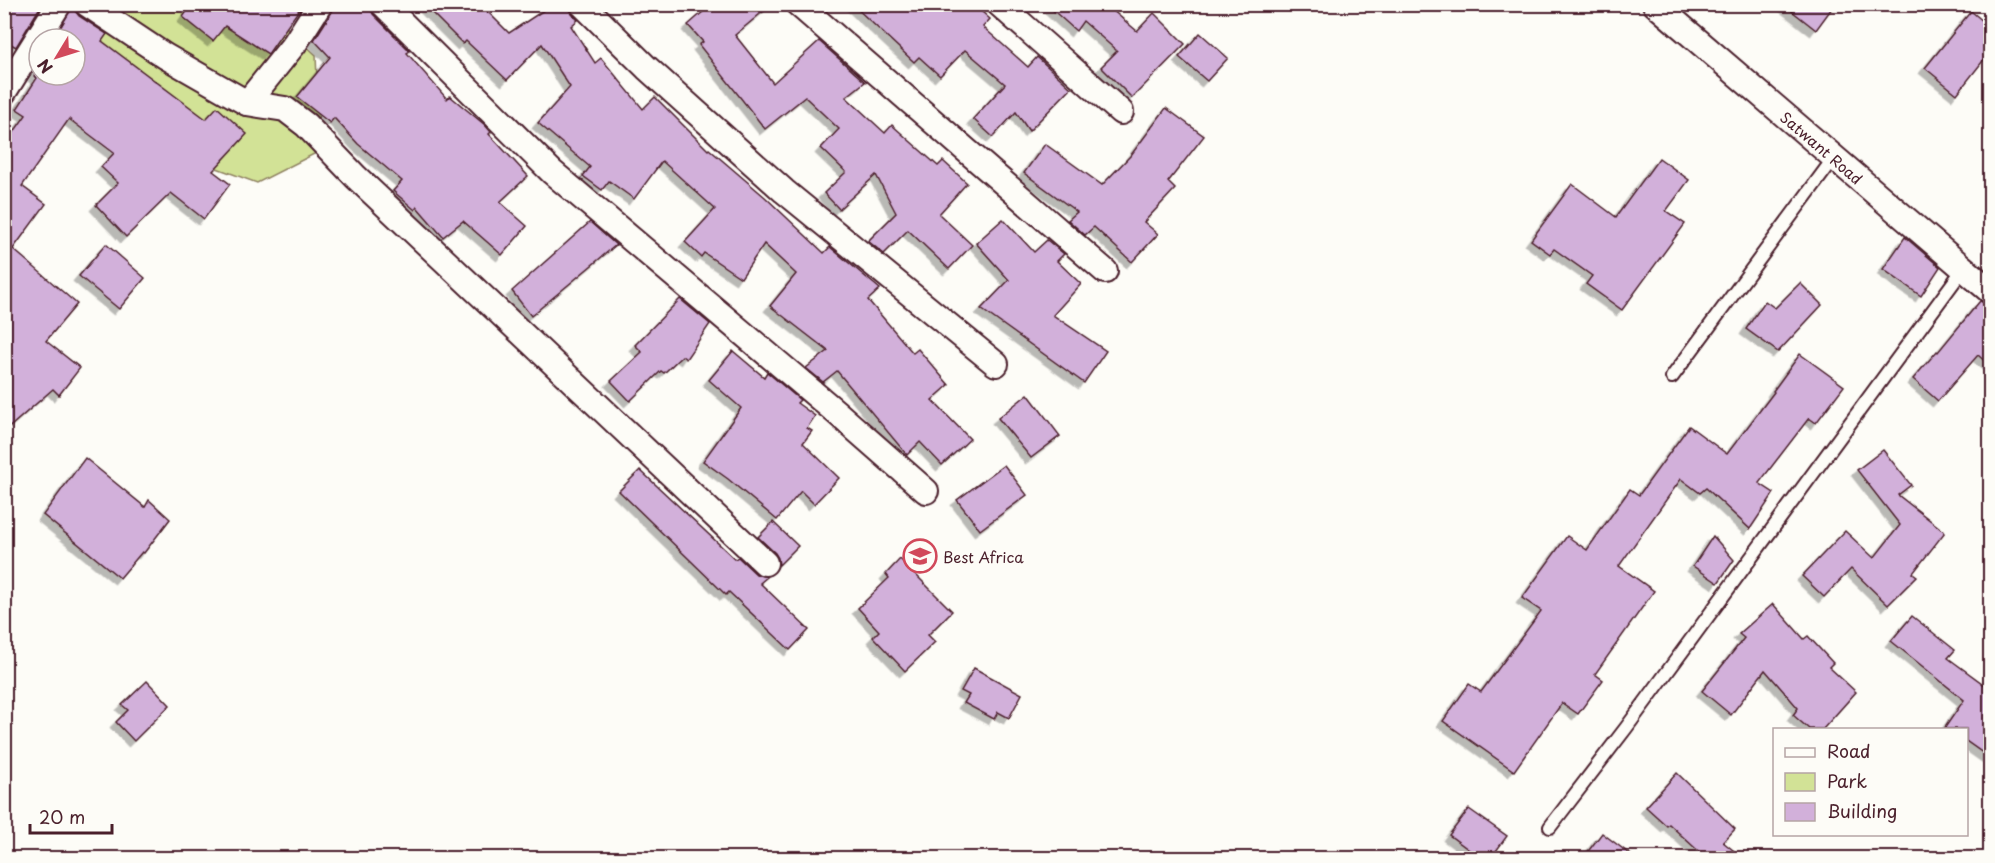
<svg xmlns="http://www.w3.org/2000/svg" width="1995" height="863" font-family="'Playpen Sans',sans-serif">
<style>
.green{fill:#d2e296;stroke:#8e8060;stroke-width:1.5}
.building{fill:#d2b0da;stroke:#4a1f2b;stroke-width:1.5;filter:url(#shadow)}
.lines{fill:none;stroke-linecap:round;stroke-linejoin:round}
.service-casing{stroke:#4a1f2b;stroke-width:16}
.minor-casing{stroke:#4a1f2b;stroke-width:28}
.service{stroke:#fdfcf7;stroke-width:12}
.minor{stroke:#fdfcf7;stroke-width:24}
.labels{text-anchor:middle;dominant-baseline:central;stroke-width:5;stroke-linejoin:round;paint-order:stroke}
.street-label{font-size:15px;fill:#4a1f2b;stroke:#fdfcf7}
.poi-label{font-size:15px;fill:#4a1f2b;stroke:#fdfcf7;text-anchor:start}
</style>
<defs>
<filter id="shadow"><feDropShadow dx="-5.5" dy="5.5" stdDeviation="0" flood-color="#0004"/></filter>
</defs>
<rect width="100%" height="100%" fill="#fdfcf7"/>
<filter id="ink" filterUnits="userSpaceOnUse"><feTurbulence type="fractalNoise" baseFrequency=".0167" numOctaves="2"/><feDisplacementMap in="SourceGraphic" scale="12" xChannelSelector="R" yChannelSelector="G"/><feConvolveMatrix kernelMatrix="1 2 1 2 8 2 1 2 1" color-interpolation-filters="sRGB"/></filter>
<g filter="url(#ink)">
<polygon class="green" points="60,5 263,5 316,55 320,151 257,183 163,148 75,39 57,39"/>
<g class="building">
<polygon points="4,4 42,4 16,47 4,40"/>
<polygon points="192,4 303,4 268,54 225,26 213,41 183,17"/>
<polygon points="334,4 369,4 373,14 410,51 407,53 447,99 450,96 485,125 491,132 489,134 528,176 500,202 527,226 502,255 463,221 443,237 417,207 415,210 393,191 402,181 358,144 334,118 330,123 297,97 330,57 314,40 332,12"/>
<polygon points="423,4 480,4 509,33 553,4 568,4 572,14 578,20 571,26 595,63 601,58 643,109 655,97 708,150 709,149 765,197 824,253 830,247 880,289 868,300 913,353 918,349 949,385 932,400 970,439 942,465 920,442 907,455 837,371 823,382 806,368 828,351 770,306 796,274 764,244 741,278 704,253 701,257 685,242 715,209 662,161 634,199 609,181 602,190 583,176 590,167 538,123 570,87 542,44 507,80 466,41 463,44"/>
<polygon points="712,4 772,4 735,35 773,83 819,41 865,82 846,97 885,133 892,125 938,166 943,161 967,183 939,214 972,245 949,269 908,230 884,254 868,241 896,213 876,175 839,209 824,193 846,172 821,148 839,129 805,97 765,129 699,45 703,42 688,25"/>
<polygon points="852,4 973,4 990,19 983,27 1028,67 1037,57 1071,88 1029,131 1016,112 993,137 973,119 1005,84 965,50 940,76 919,57 914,62"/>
<polygon points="1046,4 1105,4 1137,31 1154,13 1185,44 1132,98 1101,67 1117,51 1083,21 1076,31"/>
<polygon points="1783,4 1835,4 1816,30"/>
<polygon points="73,5 75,11 79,16 107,34 102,41 206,119 217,107 247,134 213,171 230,184 204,219 171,193 126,237 96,205 118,183 101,167 114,153 69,119 22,186 46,204 13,249 77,304 46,341 80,368 59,395 53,389 4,432 4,146 26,115 17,109 37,78 34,76 39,66 39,75 75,75 75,39 54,39"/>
<polygon points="1971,11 1990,27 1990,52 1957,94 1925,68"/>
<polygon points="1200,33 1228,58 1207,81 1179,57"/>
<polygon points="1166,108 1204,136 1168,182 1175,189 1144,222 1158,234 1132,262 1094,227 1085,235 1068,220 1077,212 1024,173 1045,144 1102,185 1131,155"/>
<polygon points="1659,158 1689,180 1666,211 1685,224 1622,310 1586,284 1592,276 1554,249 1550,254 1531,240 1572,184 1616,217"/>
<polygon points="1003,219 1034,252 1047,240 1064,254 1057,261 1081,284 1053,315 1106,351 1084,383 981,309 1009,280 976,243"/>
<polygon points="590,222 616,245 531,316 512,291"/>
<polygon points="1905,237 1940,267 1921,296 1883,269"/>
<polygon points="106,244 145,278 119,309 79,276"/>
<polygon points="1800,283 1822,305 1778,352 1746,329 1765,301 1775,308"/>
<polygon points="680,299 710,324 686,359 682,356 664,373 661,371 630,401 611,381 642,352 635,345"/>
<polygon points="1980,301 1990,305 1990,366 1978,355 1938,401 1913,379 1937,351 1938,352"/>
<polygon points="733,351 764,377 767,372 800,400 797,403 815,416 807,428 812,431 803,443 839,478 814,504 801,491 777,520 728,479 703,461 741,408 709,380"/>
<polygon points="1800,354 1844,386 1816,423 1809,418 1759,483 1774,493 1750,529 1706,488 1700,493 1681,479 1619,566 1654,591 1595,674 1603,680 1578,714 1562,703 1514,771 1443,721 1469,684 1481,692 1541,611 1522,598 1567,536 1587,550 1630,489 1639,495 1689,426 1727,454 1774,392 1773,391"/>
<polygon points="1028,394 1060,436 1031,458 998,418"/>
<polygon points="1883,450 1911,485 1898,495 1945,532 1913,573 1917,576 1888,605 1851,569 1824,597 1802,576 1845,531 1874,558 1900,525 1857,470"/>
<polygon points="85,458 145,507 149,500 170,519 144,553 142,552 120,578 43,515"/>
<polygon points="1004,465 1027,495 980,530 957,500"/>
<polygon points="640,470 735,559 738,557 756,574 767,577 760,583 809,630 790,650 729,592 726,595 619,491"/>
<polygon points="773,522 798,546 779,565 778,558 775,553 758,537"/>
<polygon points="1713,536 1734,560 1718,583 1693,566"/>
<polygon points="900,559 952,611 928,635 935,642 905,671 873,637 879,631 858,608 889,578 886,574"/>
<polygon points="1773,604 1804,639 1808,636 1833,663 1829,667 1856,692 1823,729 1809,729 1793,715 1798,708 1765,670 1731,715 1702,691 1744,638 1739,634"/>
<polygon points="1912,616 1955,650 1948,658 1990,689 1990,758 1966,741 1966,729 1944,729 1964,700 1891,641"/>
<polygon points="974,668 1022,694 1009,718 998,712 994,719 964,703 969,695 961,691"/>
<polygon points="147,681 170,705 134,741 116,722 128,710 122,705"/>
<polygon points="1677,773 1735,829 1723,842 1743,858 1706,858 1669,824 1667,826 1646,807"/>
<polygon points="1469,809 1507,836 1491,858 1480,858 1449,835"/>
<polygon points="1602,833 1635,858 1583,858"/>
</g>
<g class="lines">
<g class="service-casing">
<g id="service">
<polyline points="1672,377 1834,158"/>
<polyline points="1550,827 1626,728 1964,268"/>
</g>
</g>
<g class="minor-casing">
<g id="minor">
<polyline points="87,4 165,56 247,103 295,43 320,4"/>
<polyline points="383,4 552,172 836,412 926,491"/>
<polyline points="582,4 647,68 784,191 996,364"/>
<polyline points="798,4 1105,271"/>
<polyline points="999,4 1121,112"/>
<path id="s1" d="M1655 4 1990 291"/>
<polyline points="4,92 59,4"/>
<polyline points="247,103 285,109 306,125 356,177 765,563"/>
</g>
</g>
<use href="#service" class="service"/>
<use href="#minor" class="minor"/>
</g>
</g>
<defs>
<g id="school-ring" transform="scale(1.725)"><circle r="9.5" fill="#fdfcf7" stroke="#d1495b" stroke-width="1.5"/><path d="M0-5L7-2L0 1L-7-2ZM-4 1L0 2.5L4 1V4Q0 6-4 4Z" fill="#d1495b"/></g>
</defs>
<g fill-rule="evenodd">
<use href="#school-ring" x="920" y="556"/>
</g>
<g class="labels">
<g class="street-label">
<text stroke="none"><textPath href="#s1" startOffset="220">Satwant Road</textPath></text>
</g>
<g class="poi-label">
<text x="943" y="556">Best Africa</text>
</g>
</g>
<rect width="1995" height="863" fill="none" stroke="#fdfcf7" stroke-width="24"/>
<rect x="12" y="12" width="1971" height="839" fill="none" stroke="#4a1f2b" stroke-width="2" filter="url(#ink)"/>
<rect x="1773" y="728" width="195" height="108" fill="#fdfcf7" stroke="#b5a4a5" stroke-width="1.5"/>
<rect x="1785" y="748" width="30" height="9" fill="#fdfcf7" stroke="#b5a4a5" stroke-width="1.5"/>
<text x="1827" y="758" font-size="18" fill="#4a1f2b">Road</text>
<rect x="1785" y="773" width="30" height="18" fill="#d2e296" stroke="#b5a4a5" stroke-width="1.5"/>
<text x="1827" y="788" font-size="18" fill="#4a1f2b">Park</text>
<rect x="1785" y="803" width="30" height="18" fill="#d2b0da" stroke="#b5a4a5" stroke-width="1.5"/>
<text x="1827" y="818" font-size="18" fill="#4a1f2b">Building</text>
<g transform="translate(57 57) rotate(232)"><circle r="28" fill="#fdfcf7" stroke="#b5a4a5" stroke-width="1.5"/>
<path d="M0-4.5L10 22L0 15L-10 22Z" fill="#d1495b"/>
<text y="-9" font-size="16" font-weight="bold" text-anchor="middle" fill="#4a1f2b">N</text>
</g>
<path d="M30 824v9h82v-9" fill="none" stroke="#4a1f2b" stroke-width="3"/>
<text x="39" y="824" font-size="18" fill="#4a1f2b" stroke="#fdfcf7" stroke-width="4.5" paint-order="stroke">20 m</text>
</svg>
